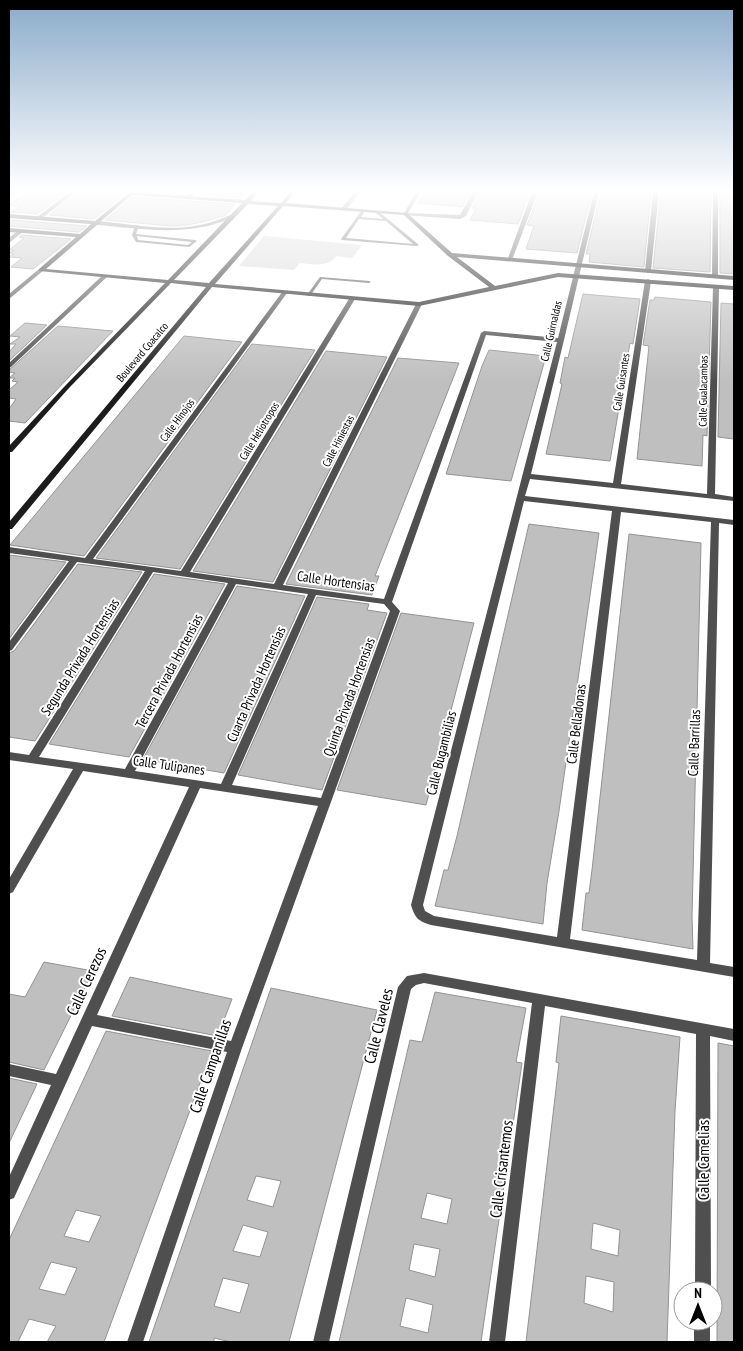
<svg xmlns="http://www.w3.org/2000/svg" width="743" height="1351" font-family="'PT Sans Narrow',sans-serif">
<style>
.green{fill:#d6d6d6}
.building{fill:#bfbfbf;stroke:#939393;fill-rule:evenodd}
.lines{fill:none;stroke-linecap:round;stroke-linejoin:round}
.lane{fill:#4f4f4f;fill-rule:evenodd}
.street{fill:#4f4f4f;fill-rule:evenodd}
.secondary{fill:#1c1c1c;fill-rule:evenodd}
.labels{text-anchor:middle;dominant-baseline:central;stroke-width:4;stroke-linejoin:round;paint-order:stroke}
.far-street-label{font-size:11px;fill:#000;stroke:#fff}
.street-label{font-size:14px;fill:#000;stroke:#fff}
.near-street-label{font-size:16px;fill:#000;stroke:#fff}
</style>
<rect width="100%" height="100%" fill="#fff"/>
<path class="green" d="M264 236 362 245 352 258 337 256C326 268 314 264 300 263L294 270 239 266Z"/>
<g class="building">
<polygon points="29,192 67,192 37,214 11,212 20,207 9,205"/>
<polygon points="78,192 127,192 94,219 49,215"/>
<polygon points="199,192 242,192 240,193 245,194 241,198 197,195"/>
<polygon points="425,192 471,192 462,207 418,203"/>
<polygon points="480,192 530,192 518,224 470,220 476,208 472,208"/>
<polygon points="540,192 592,192 577,253 526,249 534,226 527,225"/>
<polygon points="601,192 651,192 644,267 589,262 590,254 586,254"/>
<polygon points="661,192 711,192 710,272 653,268"/>
<polygon points="720,192 734,192 734,274 720,273"/>
<polygon points="133,197 186,201 235,204 226,215 207,221 187,225 172,226 105,220"/>
<polygon points="9,220 87,226 79,232 9,226"/>
<polygon points="22,235 71,239 33,269 11,267 22,258 9,257 14,254 9,253 14,250 9,250 24,238 19,237"/>
<polygon points="583,294 640,299 633,344 630,343 610,461 546,454 562,384 560,383 565,357 568,358"/>
<polygon points="655,297 711,302 707,436 703,435 702,466 637,459 649,346 643,345 650,300 654,300"/>
<polygon points="721,303 734,304 734,439 718,437"/>
<polygon points="25,323 47,325 9,361 9,352 16,344 10,344 20,337 10,336"/>
<polygon points="58,326 113,331 25,423 9,421 9,409 16,399 9,398 9,390 18,382 12,381 15,378 9,378 15,373 9,372 9,370"/>
<polygon points="184,336 242,342 84,556 10,545"/>
<polygon points="252,344 315,350 180,569 96,558"/>
<polygon points="489,350 546,356 511,481 446,474 482,366"/>
<polygon points="326,351 387,357 273,582 193,571"/>
<polygon points="398,358 459,363 375,576 379,576 372,595 286,584"/>
<polygon points="529,524 599,533 559,811 547,883 543,924 435,906 444,870 448,870 457,836"/>
<polygon points="629,534 701,543 692,917 693,949 582,930 586,893 589,893 592,870"/>
<polygon points="9,555 66,562 9,639"/>
<polygon points="78,564 142,572 35,741 9,737 9,653 14,651"/>
<polygon points="154,574 225,584 129,757 49,744"/>
<polygon points="237,586 305,596 224,773 143,759"/>
<polygon points="317,597 369,604 367,610 387,613 322,790 238,775"/>
<polygon points="401,613 474,623 426,805 337,790"/>
<polygon points="44,962 93,971 44,1070 9,1062 9,994 25,997"/>
<polygon points="130,977 232,999 218,1036 112,1016"/>
<path d="M271 988 377 1010 289 1342H231L214 1338V1342H149ZM256 1176 281 1181 273 1207 247 1200ZM243 1225 268 1232 260 1257 233 1251ZM223 1278 249 1284 240 1313 214 1306Z"/>
<path d="M435 992 526 1008 516 1062 522 1063 481 1342H339L410 1040 422 1042ZM427 1193 452 1199 447 1224 421 1218ZM414 1244 440 1249 435 1277 409 1270ZM406 1298 433 1305 428 1333 400 1326Z"/>
<path d="M561 1016 680 1037 675 1111 667 1342H526L554 1106 559 1063 556 1062ZM593 1223 620 1230 618 1256 591 1249ZM586 1276 614 1282 613 1312 584 1303Z"/>
<path d="M106 1031 212 1051 104 1342H47L56 1326 29 1319 18 1342H9V1240ZM76 1210 101 1216 89 1242 64 1236ZM51 1262 77 1268 65 1295 39 1289Z"/>
<polygon points="718,1043 734,1046 734,1342 717,1342"/>
<polygon points="9,1078 37,1084 9,1143"/>
</g>
<g class="lines">
<g class="lane">
<path d="M362 210 365 211 361 217 383 219 375 212 378 211 419 245 417 246 342 240 341 239ZM359 219 386 221 413 244 346 238Z"/>
<path d="M137 225 139 226 136 234 195 240 197 241 189 247 136 242 132 235 135 226ZM137 236 192 242 188 245 138 240Z"/>
<polygon points="320,277 369,281 371,282 369,283 322,279 310,296 308,296 307,295"/>
</g>
<g class="street">
<polygon points="10,192 16,192 9,197"/>
<polygon points="70,192 76,192 41,219 37,219 37,217"/>
<polygon points="191,192 197,192 190,199 186,199 186,197"/>
<polygon points="354,192 360,192 346,210 342,210 341,209"/>
<polygon points="416,192 421,192 408,213 460,215 473,192 478,192 466,216 460,219 403,215"/>
<polygon points="532,192 538,192 512,260 507,261"/>
<path d="M594 192H599L564 340 531 474 613 483 645 281 648 279 651 281 621 484 707 494 713 287 716 285 719 287 715 494 734 497V501L530 479 525 496 734 520V525L719 523 710 963 734 967V977L431 925C418 921 415 918 411 905L557 342 486 335 392 602 400 611 242 1048 143 1342H127L227 1052 92 1026 14 1198 9 1200V1177L51 1085 9 1076V1064L56 1074 189 787 83 771 13 892 9 894V879L73 769 9 760V752L29 755 145 571 77 562 12 650 9 651V642L69 561 9 553V547L85 558 283 291H287V293L93 559 181 571 349 299 354 298 355 299 190 572 274 584 416 304 419 302 422 304 283 585 384 599 481 333 484 331 558 338ZM524 501 612 511 557 937 434 916 425 911 423 905ZM621 512 711 522 697 960 570 939ZM153 572 228 583 125 769 39 757ZM236 584 308 594 221 784 135 771ZM316 595 384 604 390 611 321 798 232 785ZM200 788 318 806 231 1041 97 1015Z"/>
<polygon points="653,192 659,192 651,271 648,273 645,271"/>
<polygon points="713,192 718,192 718,276 715,278 712,276"/>
<path d="M230 215 233 217 232 218C187 237 145 229 98 225L95 223 98 221C131 224 167 232 200 225 211 223 220 219 230 215Z"/>
<polygon points="19,230 24,231 9,243 9,238"/>
<polygon points="39,269 44,270 9,299 9,294"/>
<polygon points="103,275 108,276 11,367 9,368 9,363"/>
<polygon points="424,973 734,1029 734,1041 710,1036 711,1291 695,1291 696,1034 545,1006 505,1342 489,1342 532,1003 424,983 416,985 411,989 329,1342 313,1342 398,987 407,976"/>
<rect x="694" y="1321" width="16" height="21"/>
</g>
<path class="secondary" d="M130 192 245 200 253 192H258L251 201 281 203 290 192H295L286 203 407 213 452 253 734 276V280L457 257 495 286 558 273 734 286V290L558 277 419 306 212 287 12 529H9V522L206 287 171 283 69 388 12 452H9V446L65 386 165 283 39 271V269L76 237 9 232V228L80 234 91 224 9 218V214L95 221ZM132 195 242 203 168 280 46 269 97 225 100 224V222ZM248 204 278 206 209 283 174 280ZM283 206 404 215 448 256 489 287 419 302 215 284Z"/>
</g>
<linearGradient id="sky" x2="0" y2="1"><stop stop-color="#8aabca"/><stop offset="0.5" stop-color="#fff"/><stop offset="1" stop-color="#fff" stop-opacity="0"/></linearGradient>
<rect width="743" height="381" fill="url(#sky)"/>
<g class="labels">
<g class="far-street-label">
<text transform="translate(551 331) rotate(-77)">Calle Guirnaldas</text>
<text transform="translate(142 352) rotate(-50)">Boulevard Coacalco</text>
<text transform="translate(621 382) rotate(-81)">Calle Guisantes</text>
<text transform="translate(703 391) rotate(-89)">Calle Gualacambas</text>
<text transform="translate(177 420) rotate(-54)">Calle Hinojos</text>
<text transform="translate(259 431) rotate(-59)">Calle Heliotropos</text>
<text transform="translate(338 441) rotate(-63)">Calle Hiniestas</text>
</g>
<g class="street-label">
<text transform="translate(336 581) rotate(8)">Calle Hortensias</text>
<text transform="translate(80 657) rotate(-58)">Segunda Privada Hortensias</text>
<text transform="translate(169 671) rotate(-62)">Tercera Privada Hortensias</text>
<text transform="translate(256 684) rotate(-66)">Cuarta Privada Hortensias</text>
<text transform="translate(349 697) rotate(-70)">Quinta Privada Hortensias</text>
<text transform="translate(576 724) rotate(-83)">Calle Belladonas</text>
<text transform="translate(694 743) rotate(-88)">Calle Barrillas</text>
<text transform="translate(441 753) rotate(-76)">Calle Bugambilias</text>
<text transform="translate(169 765) rotate(8)">Calle Tulipanes</text>
</g>
<g class="near-street-label">
<text transform="translate(86 981) rotate(-65)">Calle Cerezos</text>
<text transform="translate(378 1026) rotate(-76)">Calle Claveles</text>
<text transform="translate(210 1066) rotate(-71)">Calle Campanillas</text>
<text transform="translate(703 1160) rotate(-90)">Calle Camelias</text>
<text transform="translate(501 1169) rotate(-83)">Calle Crisantemos</text>
</g>
</g>
<rect width="743" height="1351" fill="none" stroke="#000000" stroke-width="20"/>
<g transform="translate(698 1306)"><circle r="24" fill="#ffffff" stroke="#999999"/>
<path d="M0-4L9 19L0 12L-9 19Z" fill="#000000"/>
<text y="-8" font-size="14" font-weight="bold" text-anchor="middle" fill="#000000">N</text>
</g>
</svg>
